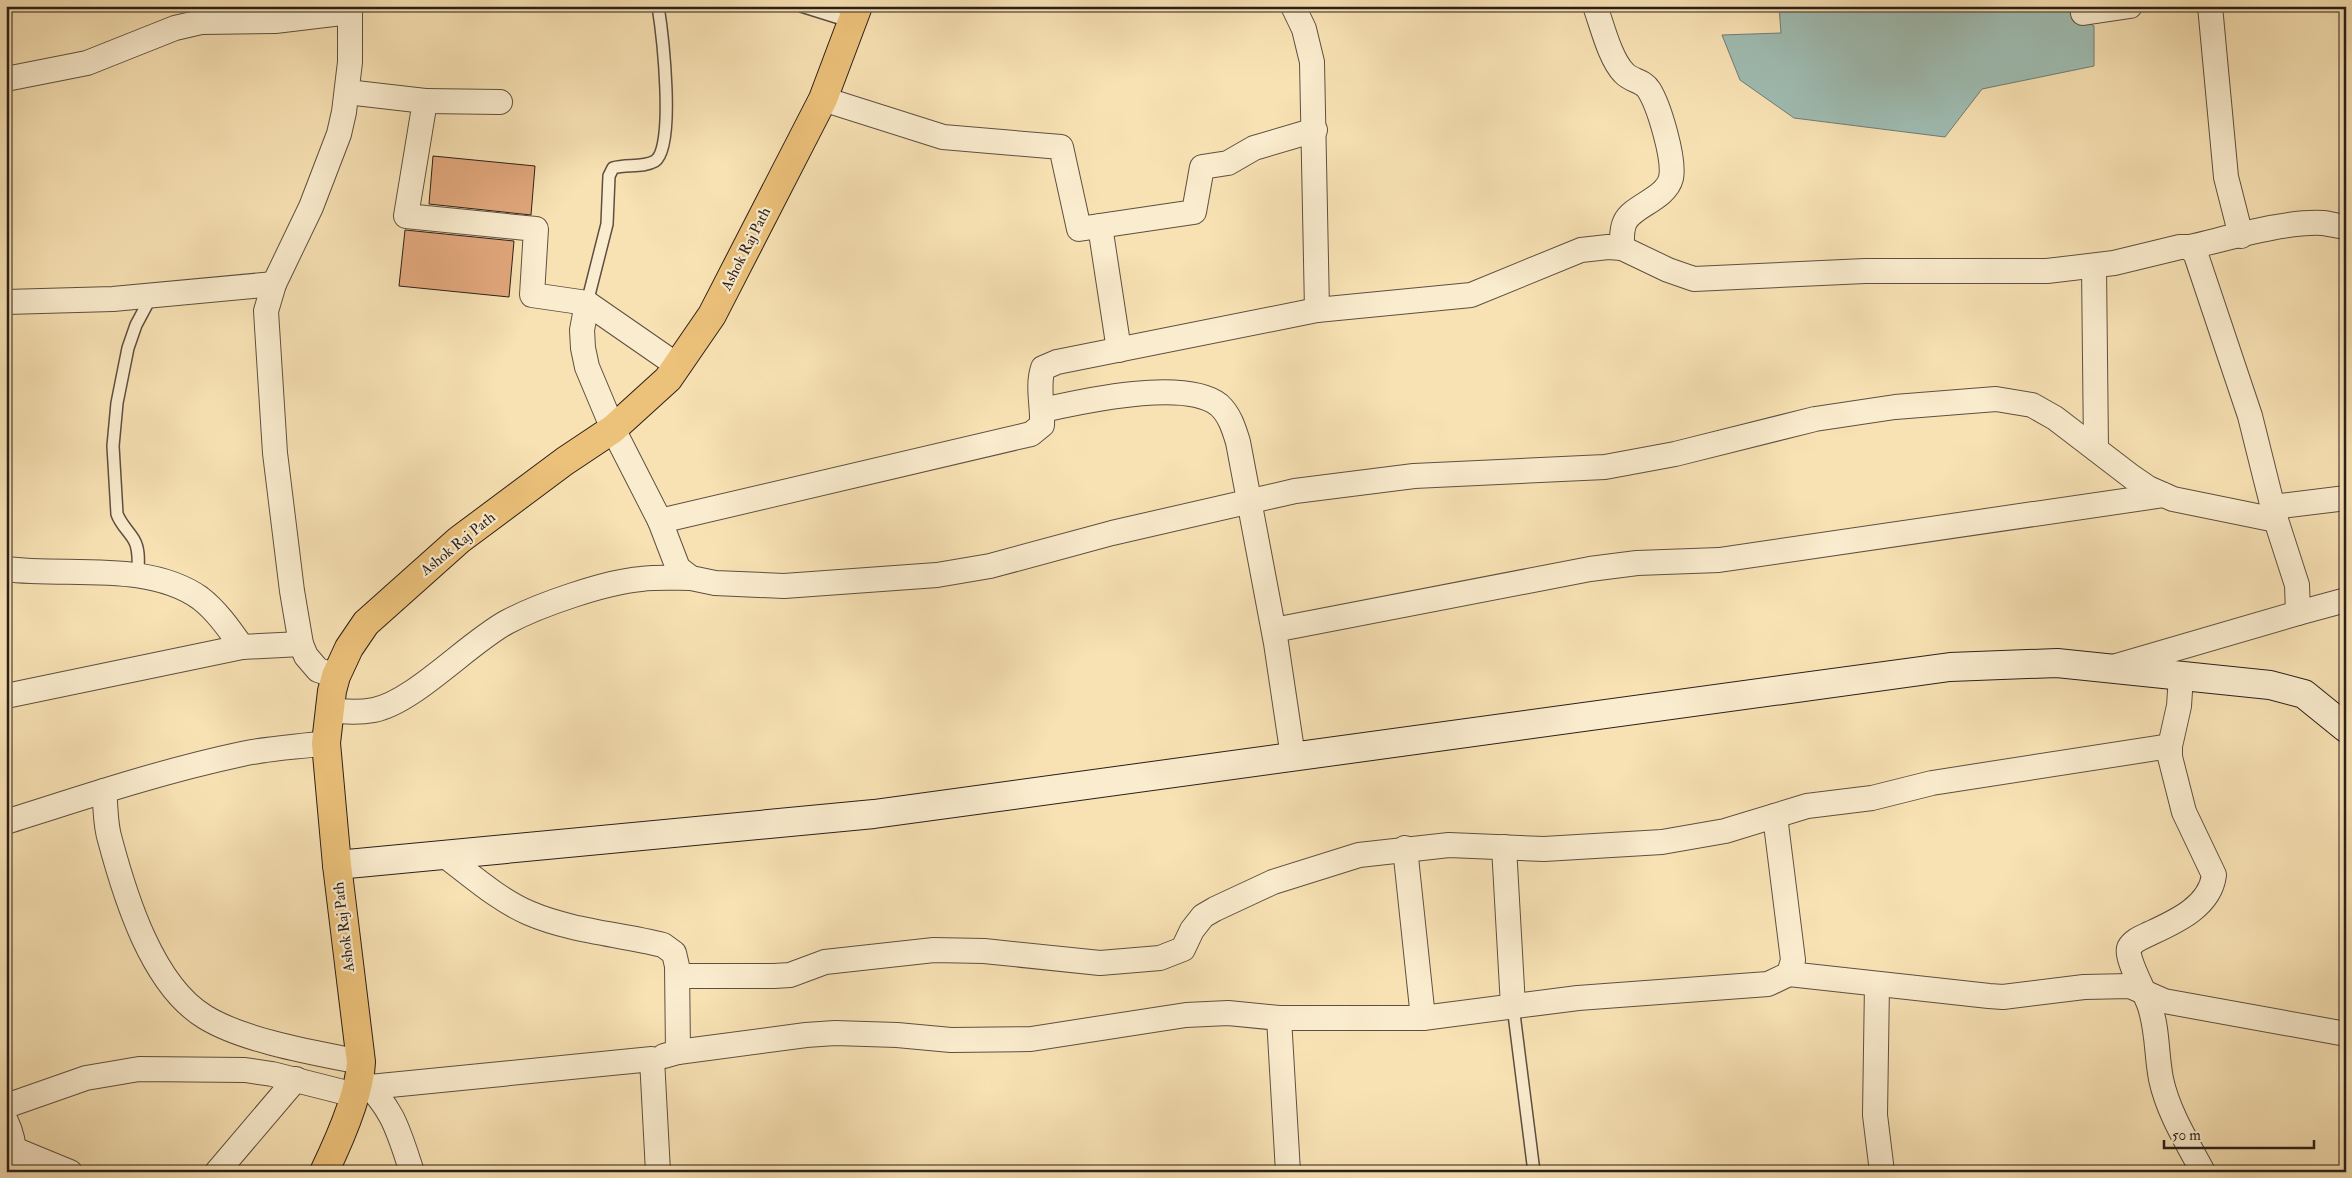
<svg xmlns="http://www.w3.org/2000/svg" width="2352" height="1178" font-family="'IM FELL Double Pica',serif">
<style>
.water{fill:#9fbdb3;stroke:#707e75}
.building{fill:#e3a87d;stroke:#2a1f19}
.lines{fill:none;stroke-linecap:round;stroke-linejoin:round}
.lane-casing{stroke:#5e5040;stroke-width:14}
.street-casing{stroke:#5e5040;stroke-width:26}
.secondary-casing{stroke:#2a1f19;stroke-width:30}
.primary-casing{stroke:#2a1f19;stroke-width:30}
.lane{stroke:#faecce;stroke-width:11}
.street{stroke:#faecce;stroke-width:24}
.secondary{stroke:#faecce;stroke-width:28}
.primary{stroke:#ecc17a;stroke-width:28}
.labels{text-anchor:middle;dominant-baseline:central;stroke-width:4.5;stroke-linejoin:round;paint-order:stroke}
.street-label{font-size:15px;fill:#2a1f19;stroke:#faecce}
</style>
<rect width="100%" height="100%" fill="#f8e2b4"/>
<filter id="stains"><feTurbulence type="fractalNoise" baseFrequency=".004" numOctaves="4"/><feColorMatrix values="0 0 0 0 .2 0 0 0 0 .09 0 0 0 0 .02 0 0 0 .5 -.17"/></filter>
<radialGradient id="worn" r=".72"><stop offset=".6" stop-color="#630" stop-opacity="0"/><stop offset="1" stop-color="#630" stop-opacity=".3"/></radialGradient>
<polygon class="water" points="1779,6 2065,6 2065,10 2094,26 2094,66 1982,89 1945,137 1794,118 1740,80 1722,35 1781,33"/>
<g class="building">
<polygon points="433,156 535,166 531,215 429,204"/>
<polygon points="405,230 514,241 509,297 399,286"/>
</g>
<g class="lines">
<g class="lane-casing">
<g id="lane">
<polyline points="801,6 852,22"/>
<path d="M587 303 607 224 609 176 613 168C626 164 643 168 655 161 676 147 662 31 658 6"/>
<path d="M138 575C138 564 140 550 134 540 129 531 121 525 117 514L113 446 117 403 128 348 136 325 152 295"/>
<polyline points="1513,1006 1534,1172"/>
</g>
</g>
<g class="street-casing">
<g id="street">
<polyline points="1293,6 1304,29 1312,62 1317,310 1471,295 1581,250 1608,247 1622,248 1668,270 1694,279 1865,271 2047,271 2114,263 2180,247 2190,247 2196,255 2250,416 2276,520 2297,585 2298,613 2113,667"/>
<path d="M1595 6C1602 25 1610 59 1624 73 1631 81 1643 80 1649 90 1659 106 1675 159 1671 178 1666 199 1632 206 1625 222 1621 230 1622 240 1622 248"/>
<polyline points="2210,6 2226,177 2241,236"/>
<polyline points="2083,13 2130,6"/>
<polyline points="6,79 87,63 175,28 201,22 275,21 350,12"/>
<polyline points="347,92 425,101 406,216 536,229 532,295 587,303 678,366"/>
<polyline points="823,99 943,137 1061,147 1079,229 1194,212 1202,167 1228,163 1254,148 1315,130"/>
<polyline points="425,101 500,102"/>
<polyline points="1100,226 1119,350"/>
<path d="M2190 247C2229 238 2284 221 2323 223 2331 224 2338 226 2346 227"/>
<polyline points="2094,267 2096,449"/>
<polyline points="6,302 113,299 274,284"/>
<path d="M587 303 582 330 583 348 587 367 613 429 660 521 1031 434 1042 425C1043 406 1037 386 1043 368L1057 362 1317 310"/>
<path d="M1043 410C1083 401 1185 378 1219 405 1230 415 1234 429 1238 442L1276 643 1293 757"/>
<polyline points="2273,507 2346,498"/>
<polyline points="660,521 678,568 691,578 715,583 784,586 937,575 990,566 1112,533 1295,491 1414,476 1605,467 1675,454 1815,419 1895,407 1996,399 2032,405 2055,418 2132,477 2148,488 2173,499 2276,520"/>
<path d="M6 569C68 577 147 561 200 598 217 611 230 630 242 647"/>
<polyline points="2298,613 2346,600"/>
<polyline points="1274,630 1590,569 1637,563 1719,560 2164,495"/>
<polyline points="336,676 318,670 306,656 301,644 292,591 275,453 266,311 274,284 311,207 339,134 344,112 350,62 350,6"/>
<path d="M2181 676 2179 706 2170 746V757L2184 812 2214 875C2210 906 2177 921 2151 933 2143 937 2133 940 2129 948 2125 956 2145 993 2149 1004 2158 1029 2156 1053 2161 1079 2168 1112 2187 1142 2203 1172"/>
<polyline points="6,696 242,647 301,644"/>
<path d="M328 710C344 712 358 713 374 710 414 702 467 644 507 622 539 605 605 582 641 579 657 577 674 578 691 578"/>
<path d="M104 791C106 807 105 825 110 840 125 896 152 985 205 1017 244 1041 315 1053 361 1062"/>
<path d="M6 822C84 797 162 771 242 754 269 748 298 747 326 743"/>
<polyline points="1504,847 1513,1006"/>
<polyline points="1405,848 1423,1018"/>
<path d="M444 855C471 875 497 899 529 913 571 931 619 934 663 945L674 953 677 966 678 1052 664 1056"/>
<polyline points="1789,974 1989,996 2003,997 2084,987 2130,986 2164,1001 2346,1034"/>
<polyline points="678,976 774,976 790,975 825,962 934,950 984,951 1100,963 1160,958 1183,949 1192,930 1203,916 1215,909 1273,882 1359,855 1449,845 1544,849 1662,842 1725,831 1807,806 1872,798 1932,783 2170,746"/>
<polyline points="1877,984 1875,1115 1882,1172"/>
<polyline points="1279,1018 1288,1172"/>
<polyline points="678,1052 806,1035 835,1033 897,1035 951,1040 1031,1039 1186,1015 1228,1013 1279,1018 1423,1018 1578,998 1768,984 1789,974 1793,960 1775,816"/>
<path d="M361 1078C394 1110 398 1130 412 1172"/>
<polyline points="370,1087 652,1059 658,1172"/>
<polyline points="6,1106 86,1078 139,1069 245,1070 272,1074 355,1095"/>
<path d="M6 1121C14 1138 16 1154 13 1172"/>
<polyline points="14,1149 70,1172"/>
<polyline points="217,1172 296,1079"/>
</g>
</g>
<g class="secondary-casing">
<polyline id="secondary" points="337,865 874,814 1950,667 2057,663 2270,685 2304,694 2346,728"/>
</g>
<g class="primary-casing">
<path id="primary" d="M324 1172C338 1143 360 1094 361 1062L337 865 326 743 332 691 336 676 349 648 366 623 459 540 565 461 613 429 668 379 712 315 823 99 858 6"/>
</g>
<use href="#lane" class="lane"/>
<use href="#street" class="street"/>
<use href="#secondary" class="secondary"/>
<use href="#primary" class="primary"/>
</g>
<g class="labels">
<g class="street-label">
<text transform="translate(746 249) rotate(-63)">Ashok Raj Path</text>
<text transform="translate(458 544) rotate(-39)">Ashok Raj Path</text>
<text transform="translate(344 927) rotate(-97)">Ashok Raj Path</text>
</g>
</g>
<rect width="2352" height="1178" fill="none" stroke="#f8e2b4" stroke-width="25"/>
<rect x="8" y="8" width="2337" height="1163" fill="none" stroke="#2a1f19" stroke-width="2.5"/>
<rect x="12" y="12" width="2327" height="1153" fill="none" stroke="#2a1f19"/>
<path d="M2164 1140v8h150v-8" fill="none" stroke="#2a1f19" stroke-width="2.5"/>
<text x="2172" y="1140" font-size="15" fill="#2a1f19" stroke="#faecce" stroke-width="4" paint-order="stroke">50 m</text>
<rect width="100%" height="100%" filter="url(#stains)"/>
<rect width="100%" height="100%" fill="url(#worn)"/>
</svg>
